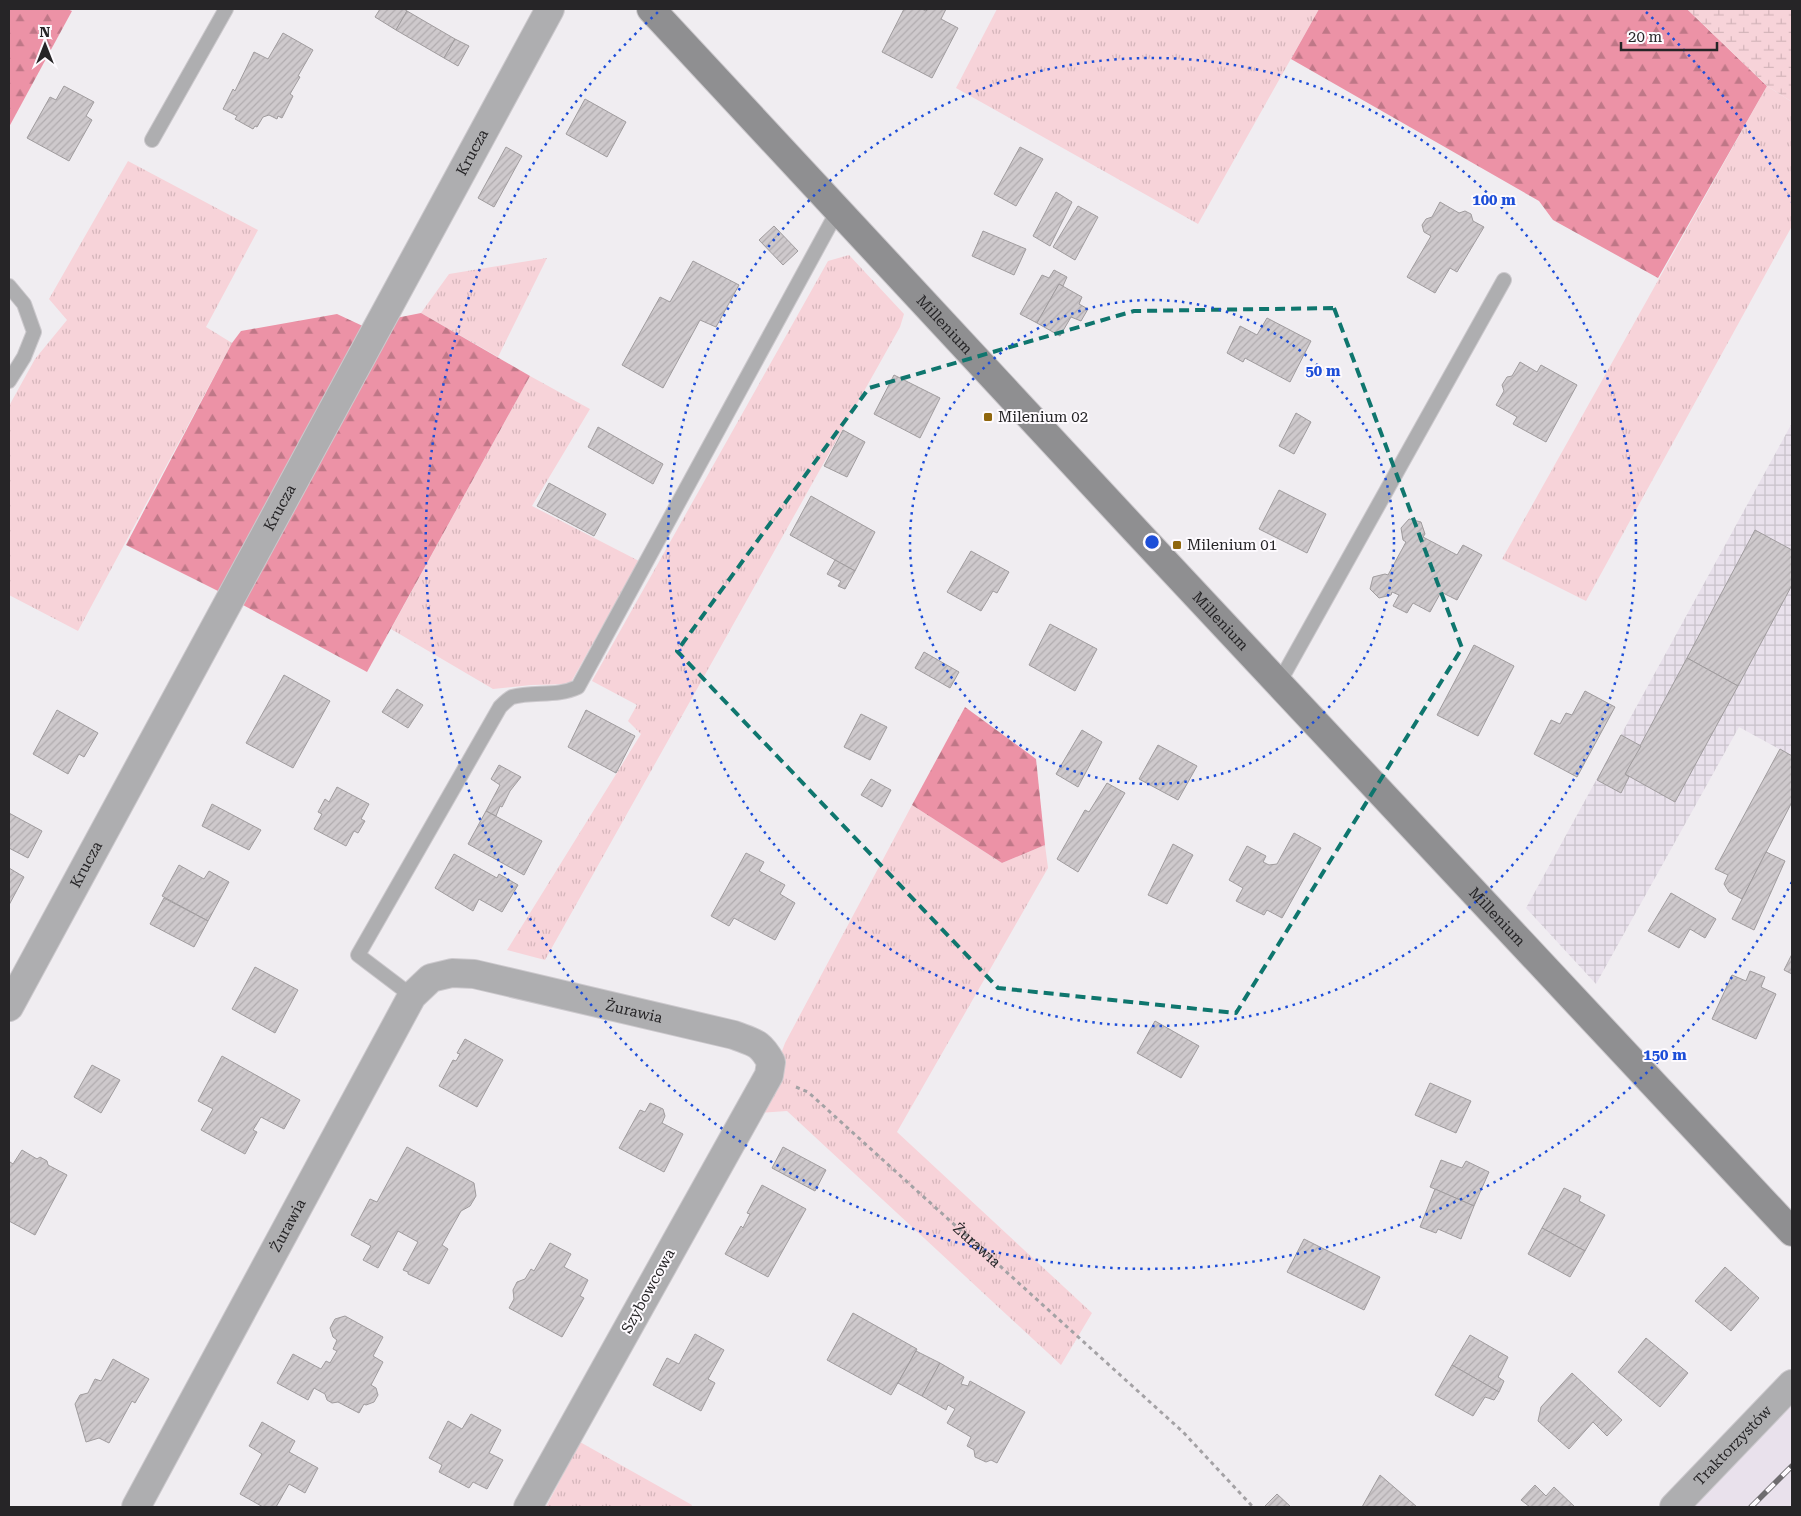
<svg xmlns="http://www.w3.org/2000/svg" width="1801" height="1516" font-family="'Roboto Serif',serif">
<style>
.built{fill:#e9e1ec}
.industrial{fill:url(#industrial-grid)}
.grass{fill:url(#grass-tufts)}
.forest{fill:url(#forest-firs)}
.wetland{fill:url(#wetland-marsh)}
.building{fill:url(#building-hatch);stroke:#a09c9e}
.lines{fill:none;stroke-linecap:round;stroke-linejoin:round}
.lane-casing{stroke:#ccc9cd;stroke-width:16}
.street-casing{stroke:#ccc9cd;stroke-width:30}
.secondary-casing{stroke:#ccc9cd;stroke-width:30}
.path{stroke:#a4a2a5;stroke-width:3;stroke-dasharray:4 4;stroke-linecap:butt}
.lane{stroke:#aeaeb0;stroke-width:14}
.street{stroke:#aeaeb0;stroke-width:28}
.secondary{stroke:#8f8f91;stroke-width:28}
.rail-casing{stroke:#6e6c6f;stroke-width:5.5}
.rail{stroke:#fdfafe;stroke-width:4;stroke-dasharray:11;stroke-linecap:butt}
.marked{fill:none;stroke:#0f766e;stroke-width:4;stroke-dasharray:10 6;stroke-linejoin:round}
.ring{fill:none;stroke:#1d4ed8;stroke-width:2.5;stroke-dasharray:2.5 5}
.poi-dot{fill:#90670e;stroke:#fdfafe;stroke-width:2}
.labels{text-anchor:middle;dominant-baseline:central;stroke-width:4;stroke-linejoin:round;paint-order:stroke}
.street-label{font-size:15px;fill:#262527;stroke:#fdfafe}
.poi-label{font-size:15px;fill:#262527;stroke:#fdfafe;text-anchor:start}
.centre{fill:#1d4ed8;stroke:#fdfafe;stroke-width:2.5}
.ring-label{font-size:15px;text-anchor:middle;font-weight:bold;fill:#1d4ed8;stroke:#fdfafe;stroke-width:4;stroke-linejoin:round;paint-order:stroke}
</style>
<defs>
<pattern id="industrial-grid" width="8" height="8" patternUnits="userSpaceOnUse" patternTransform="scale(1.25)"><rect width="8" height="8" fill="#e9e1ec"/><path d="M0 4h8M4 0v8" fill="none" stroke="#c8c1ca"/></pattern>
<pattern id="grass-tufts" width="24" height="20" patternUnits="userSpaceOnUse" patternTransform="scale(1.25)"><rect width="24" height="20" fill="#f7d3d9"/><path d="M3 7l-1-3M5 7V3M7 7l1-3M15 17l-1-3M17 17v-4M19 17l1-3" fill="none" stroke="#d4b5ba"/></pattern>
<pattern id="forest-firs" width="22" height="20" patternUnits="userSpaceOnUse" patternTransform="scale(1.25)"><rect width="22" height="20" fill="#ec92a6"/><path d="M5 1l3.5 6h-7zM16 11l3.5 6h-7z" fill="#bf7787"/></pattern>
<pattern id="wetland-marsh" width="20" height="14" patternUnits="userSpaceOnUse" patternTransform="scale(1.25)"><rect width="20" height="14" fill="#f7d3d9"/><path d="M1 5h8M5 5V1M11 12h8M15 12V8" fill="none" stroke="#d4b5ba"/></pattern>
<pattern id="building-hatch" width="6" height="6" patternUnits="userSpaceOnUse" patternTransform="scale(1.25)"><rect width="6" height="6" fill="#cec9cc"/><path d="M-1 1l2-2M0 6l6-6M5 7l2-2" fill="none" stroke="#b1acaf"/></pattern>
</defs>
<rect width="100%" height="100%" fill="#f0edf1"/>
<polygon class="built" points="1792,1402 1792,1507 1690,1507"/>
<polygon class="industrial" points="1792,423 1792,756 1739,727 1596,984 1526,908"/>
<g class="grass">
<polygon points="997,9 1319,9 1198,224 956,88"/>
<polygon points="1767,86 1792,102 1792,226 1586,601 1502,559"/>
<polygon points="128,161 258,230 206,327 232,343 78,631 9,595 9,406 35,359 67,320 49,299"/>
<polygon points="849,255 904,314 900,327 545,960 507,950 641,734 628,721 637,705 592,681 828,261"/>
<polygon points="547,258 498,357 421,313 449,274"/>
<polygon points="530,376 590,409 532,506 639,561 570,684 531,685 493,689 391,629"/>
<polygon points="912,805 1002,863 1045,845 1048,868 897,1132 1092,1313 1061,1365 787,1111 759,1113 785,1043"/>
<polygon points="580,1442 692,1505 691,1507 546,1507"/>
</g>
<g class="forest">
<polygon points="9,9 67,9 72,11 9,127"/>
<polygon points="1319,9 1687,9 1767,86 1658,278 1553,220 1539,201 1291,59"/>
<polygon points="421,313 530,376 367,672 243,605 396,318"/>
<polygon points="337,314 367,328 222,593 126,545 232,343 241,331"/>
<polygon points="965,707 1036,759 1045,845 1002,863 912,805"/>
</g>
<polygon class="wetland" points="1687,9 1792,9 1792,102 1767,86"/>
<g class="building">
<polygon points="380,9 404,9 407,11 396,30 375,17"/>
<polygon points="904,9 922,9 926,11 928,9 946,9 941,19 958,28 932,78 882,52"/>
<polygon points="407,11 455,39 444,58 396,30"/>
<polygon points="283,33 313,50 298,76 300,77 290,94 293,96 282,118 278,116 277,119 269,115 263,117 257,127 255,126 253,129 235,119 237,116 223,109 233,89 235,91 254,52 268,59"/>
<polygon points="455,39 469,46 458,66 444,58"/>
<polygon points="64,86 94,102 86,116 92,120 69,161 27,138 50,97 56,100"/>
<polygon points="585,99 626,122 607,157 566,134"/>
<polygon points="506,147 522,156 494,207 478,198"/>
<polygon points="1020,147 1043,159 1016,206 994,194"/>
<polygon points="1056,192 1072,202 1050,246 1033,236"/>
<polygon points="1440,202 1459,213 1465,211 1471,214 1473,221 1484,227 1457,272 1450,268 1435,293 1407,277 1431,236 1424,232 1422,225 1426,219 1432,217"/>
<polygon points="1078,206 1098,217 1075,260 1053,247"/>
<polygon points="774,226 798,251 783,265 759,240"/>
<polygon points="983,231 1026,249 1014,275 972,256"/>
<polygon points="693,261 739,285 716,327 700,320 663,388 622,365 660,297 670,302"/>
<polygon points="1054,270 1067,277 1063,286 1059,284 1037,323 1020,314 1042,275 1049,278"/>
<polygon points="1059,284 1082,297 1079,304 1088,309 1081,321 1071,317 1060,336 1037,323"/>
<polygon points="1267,318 1311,341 1290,382 1245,358 1243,362 1227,353 1240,326 1257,335"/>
<polygon points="1520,362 1537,372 1541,365 1577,385 1546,442 1513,424 1517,417 1496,405 1504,391 1502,385 1507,377 1512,376"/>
<polygon points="894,375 940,398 920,438 874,414"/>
<polygon points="1296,413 1311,422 1294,454 1279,446"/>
<polygon points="598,427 663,464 653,484 588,447"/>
<polygon points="843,430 865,442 847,477 824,466"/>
<polygon points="549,483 606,514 594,536 537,506"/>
<polygon points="1279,490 1326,514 1307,553 1259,529"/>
<polygon points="811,496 875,532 855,571 790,535"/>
<polygon points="1409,519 1421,522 1425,534 1423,537 1457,555 1463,545 1482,555 1457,600 1441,592 1430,612 1413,603 1407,613 1393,606 1399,595 1392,592 1391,595 1379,598 1370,589 1373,577 1385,574 1388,575 1406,542 1403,540 1401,528"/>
<polygon points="1755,530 1792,550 1792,585 1738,686 1687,658"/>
<polygon points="971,551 1009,572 997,593 993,591 981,611 947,592"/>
<polygon points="835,560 855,571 845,589 838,586 841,581 827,574"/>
<polygon points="1050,624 1097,649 1075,691 1029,665"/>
<polygon points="1474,645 1514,666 1478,736 1437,715"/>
<polygon points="924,652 959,672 950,688 915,668"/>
<polygon points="1687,658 1738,686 1675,802 1625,774"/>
<polygon points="284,675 330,701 293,768 246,743"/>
<polygon points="397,689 423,705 408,728 382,712"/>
<polygon points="1585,691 1615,707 1577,777 1534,754 1551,720 1560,724 1566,713 1572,715"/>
<polygon points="57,710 98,733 84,757 79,754 68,774 33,754"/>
<polygon points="586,710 635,736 616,773 568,747"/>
<polygon points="861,714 887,727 870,760 844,747"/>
<polygon points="1082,730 1102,742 1078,787 1056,774"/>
<polygon points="1621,735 1641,746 1625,774 1629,777 1621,793 1597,780"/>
<polygon points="1158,745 1197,766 1178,800 1139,779"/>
<polygon points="1780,749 1792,756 1792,802 1742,899 1729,892 1724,884 1728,875 1715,869"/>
<polygon points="499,765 521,777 510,791 502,807 500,806 496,816 486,811 500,785 491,779"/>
<polygon points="871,779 891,790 882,807 861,795"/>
<polygon points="1107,783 1125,793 1078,872 1057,859 1085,810 1089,812"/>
<polygon points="337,787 369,804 361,819 365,821 358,833 354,831 346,846 314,829 322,814 318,812 325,799 329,802"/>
<polygon points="212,804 261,830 249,850 202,826"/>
<polygon points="486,811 542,841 524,875 468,844"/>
<polygon points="9,813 42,831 28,858 9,848"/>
<polygon points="1294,833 1321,848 1282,918 1267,910 1264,915 1236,901 1243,888 1229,880 1247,846 1266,856 1263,862 1269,865 1277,864"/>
<polygon points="1173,844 1193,855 1167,904 1148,895"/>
<polygon points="1766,852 1785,861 1754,930 1732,919"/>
<polygon points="746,853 764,862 759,871 785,885 780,894 795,903 775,940 734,918 729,926 711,916"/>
<polygon points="454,854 497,878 499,874 518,885 502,912 479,899 473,911 435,888"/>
<polygon points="179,865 204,879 209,871 229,882 208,921 162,896"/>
<polygon points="9,868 24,877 9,905"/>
<polygon points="1671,893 1716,919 1705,938 1690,929 1679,948 1648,931"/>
<polygon points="164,898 208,921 194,947 150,924"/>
<polygon points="1792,954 1792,974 1784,970"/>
<polygon points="255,967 298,990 275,1033 232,1009"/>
<polygon points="1750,971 1765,977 1761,987 1776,994 1756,1039 1712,1019 1732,975 1746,981"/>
<polygon points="1155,1021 1199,1046 1181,1078 1137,1053"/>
<polygon points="465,1039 503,1060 477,1107 439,1086 453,1060 456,1061 460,1054 457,1053"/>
<polygon points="222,1056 300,1100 284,1129 261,1117 253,1130 257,1132 245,1154 201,1130 213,1109 198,1101"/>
<polygon points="92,1065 120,1080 101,1113 74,1097"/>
<polygon points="1430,1083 1471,1101 1456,1133 1415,1115"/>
<polygon points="650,1103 663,1109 665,1116 662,1123 683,1134 664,1172 619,1148 640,1110 645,1112"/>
<polygon points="407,1147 474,1183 476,1196 470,1206 461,1211 442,1245 448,1249 429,1284 408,1274 408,1272 403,1270 418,1242 398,1231 378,1268 363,1260 371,1246 351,1235 370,1199 377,1202"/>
<polygon points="783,1147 826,1170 815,1191 772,1168"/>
<polygon points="22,1150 37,1159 40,1157 47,1161 48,1165 67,1175 35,1235 9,1221 9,1165 10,1162 13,1164"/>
<polygon points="1441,1160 1462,1168 1466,1161 1489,1172 1474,1206 1430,1187"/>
<polygon points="762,1185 806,1209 768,1277 725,1254 741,1226 743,1228 750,1214 747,1213"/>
<polygon points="1564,1188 1581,1196 1579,1201 1605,1215 1585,1251 1542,1228"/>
<polygon points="1435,1189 1474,1206 1461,1239 1438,1229 1436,1233 1420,1227"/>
<polygon points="1542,1228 1585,1251 1570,1277 1528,1254"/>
<polygon points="1304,1239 1380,1277 1364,1310 1287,1272"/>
<polygon points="550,1243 571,1254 564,1267 588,1280 580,1296 584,1298 562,1337 509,1308 514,1299 513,1290 517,1282 525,1279 531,1269 534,1271"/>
<polygon points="1725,1267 1759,1298 1731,1331 1695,1301"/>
<polygon points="853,1313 917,1349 891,1395 827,1360"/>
<polygon points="345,1316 383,1337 373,1356 383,1362 371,1385 376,1388 378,1395 374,1402 366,1405 364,1404 359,1413 338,1402 332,1403 327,1400 325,1394 314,1388 308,1400 277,1383 293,1354 321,1369 326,1361 330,1363 337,1351 333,1349 337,1340 333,1337 330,1328 335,1319"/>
<polygon points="695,1334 724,1350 708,1379 715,1383 701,1411 653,1385 667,1358 679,1364"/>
<polygon points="1470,1335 1508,1357 1498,1377 1504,1381 1499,1392 1452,1365"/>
<polygon points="1646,1338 1688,1373 1660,1407 1618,1372"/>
<polygon points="916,1351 940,1363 922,1396 898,1383"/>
<polygon points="113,1359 149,1379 135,1403 132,1401 109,1443 99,1438 86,1442 75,1404 80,1395 88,1393 95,1379 101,1381"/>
<polygon points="940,1363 964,1377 961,1384 968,1386 970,1381 1025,1412 997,1463 991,1460 986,1462 975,1457 974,1450 967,1446 971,1437 947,1423 955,1409 948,1405 946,1410 922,1396"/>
<polygon points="1452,1365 1499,1392 1494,1400 1485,1397 1473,1416 1435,1395"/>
<polygon points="1572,1373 1622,1420 1607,1436 1593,1422 1569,1449 1538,1421 1541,1407"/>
<polygon points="471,1414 501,1430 489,1453 503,1460 487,1489 473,1482 469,1488 439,1472 442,1465 429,1458 448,1421 462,1429"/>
<polygon points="262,1422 295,1441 289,1452 318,1468 305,1493 289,1484 276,1507 263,1507 240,1494 262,1454 249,1446"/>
<polygon points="1380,1475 1417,1507 1362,1507"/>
<polygon points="1535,1485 1546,1496 1554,1487 1575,1507 1530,1507 1521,1500"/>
<polygon points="1277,1494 1291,1507 1264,1507"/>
</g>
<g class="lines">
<g class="lane-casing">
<g id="lane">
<polyline points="152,140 226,9"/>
<polyline points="9,286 24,304 34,332 24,357 9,381"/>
<polyline points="1279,683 1504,280"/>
<path d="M412 996 358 955 500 707C504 703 508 699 512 697 534 691 557 697 578 687L838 210"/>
</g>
</g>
<g class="street-casing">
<g id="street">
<path id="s2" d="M9 1007 550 9"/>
<path id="s3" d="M136 1507 412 996 431 978 452 973 474 974 734 1035C755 1043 760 1042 771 1062L769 1075 528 1507"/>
<path id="s4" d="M1674 1507 1792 1384"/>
</g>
</g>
<g class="secondary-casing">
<g id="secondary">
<path id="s5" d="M651 9 1137 532 1792 1232"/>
</g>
</g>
<path class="path" id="s1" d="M796 1087 808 1092 1183 1432 1253 1507"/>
<use href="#lane" class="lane"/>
<use href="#street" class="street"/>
<use href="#secondary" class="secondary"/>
<g class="rail-casing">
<polyline id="rail" points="1751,1507 1792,1466"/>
</g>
<use href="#rail" class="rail"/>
</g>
<path class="marked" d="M1334 308 1462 648 1236 1013 998 988 677 651 869 388 1134 311Z"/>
<g class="ring">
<circle cx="1152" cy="542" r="242"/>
<circle cx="1152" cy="542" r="484"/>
<path d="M1792 882A725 725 0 1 1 658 12M1646 12A725 725 0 0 1 1792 202"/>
</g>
<g class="poi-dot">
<rect x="983" y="412" width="10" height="10" rx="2.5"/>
<rect x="1172" y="540" width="10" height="10" rx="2.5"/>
</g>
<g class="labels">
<g class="street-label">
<text stroke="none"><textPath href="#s2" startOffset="972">Krucza</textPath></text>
<text stroke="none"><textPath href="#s5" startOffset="431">Millenium</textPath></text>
<text stroke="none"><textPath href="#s2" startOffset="568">Krucza</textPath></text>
<text stroke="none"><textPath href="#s5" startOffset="836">Millenium</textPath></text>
<text stroke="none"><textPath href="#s2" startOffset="162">Krucza</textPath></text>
<text stroke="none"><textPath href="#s5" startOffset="1241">Millenium</textPath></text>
<text stroke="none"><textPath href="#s3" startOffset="815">Żurawia</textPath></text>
<text stroke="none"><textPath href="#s3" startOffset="320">Żurawia</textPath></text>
<text stroke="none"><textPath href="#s1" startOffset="241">Żurawia</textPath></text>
<text transform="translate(648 1291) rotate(-61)">Szybowcowa</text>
<text stroke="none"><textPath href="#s4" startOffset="85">Traktorzystów</textPath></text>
</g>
<g class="poi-label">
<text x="998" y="417">Milenium 02</text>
<text x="1187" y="545">Milenium 01</text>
</g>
</g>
<circle cx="1152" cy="542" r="8" class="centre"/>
<g class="ring-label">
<text x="1494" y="205">100 m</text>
<text x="1323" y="376">50 m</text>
<text x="1665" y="1060">150 m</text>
</g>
<rect width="1801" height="1516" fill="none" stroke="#262527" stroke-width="20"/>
<g transform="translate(45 45)" stroke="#fdfafe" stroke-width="4" paint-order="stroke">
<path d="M0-4L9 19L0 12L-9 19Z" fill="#262527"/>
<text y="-8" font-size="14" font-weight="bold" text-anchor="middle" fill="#262527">N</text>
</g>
<path d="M1621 42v8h96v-8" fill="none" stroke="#262527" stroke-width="2.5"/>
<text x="1628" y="42" font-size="15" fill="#262527" stroke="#fdfafe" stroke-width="4" paint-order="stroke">20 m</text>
</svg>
